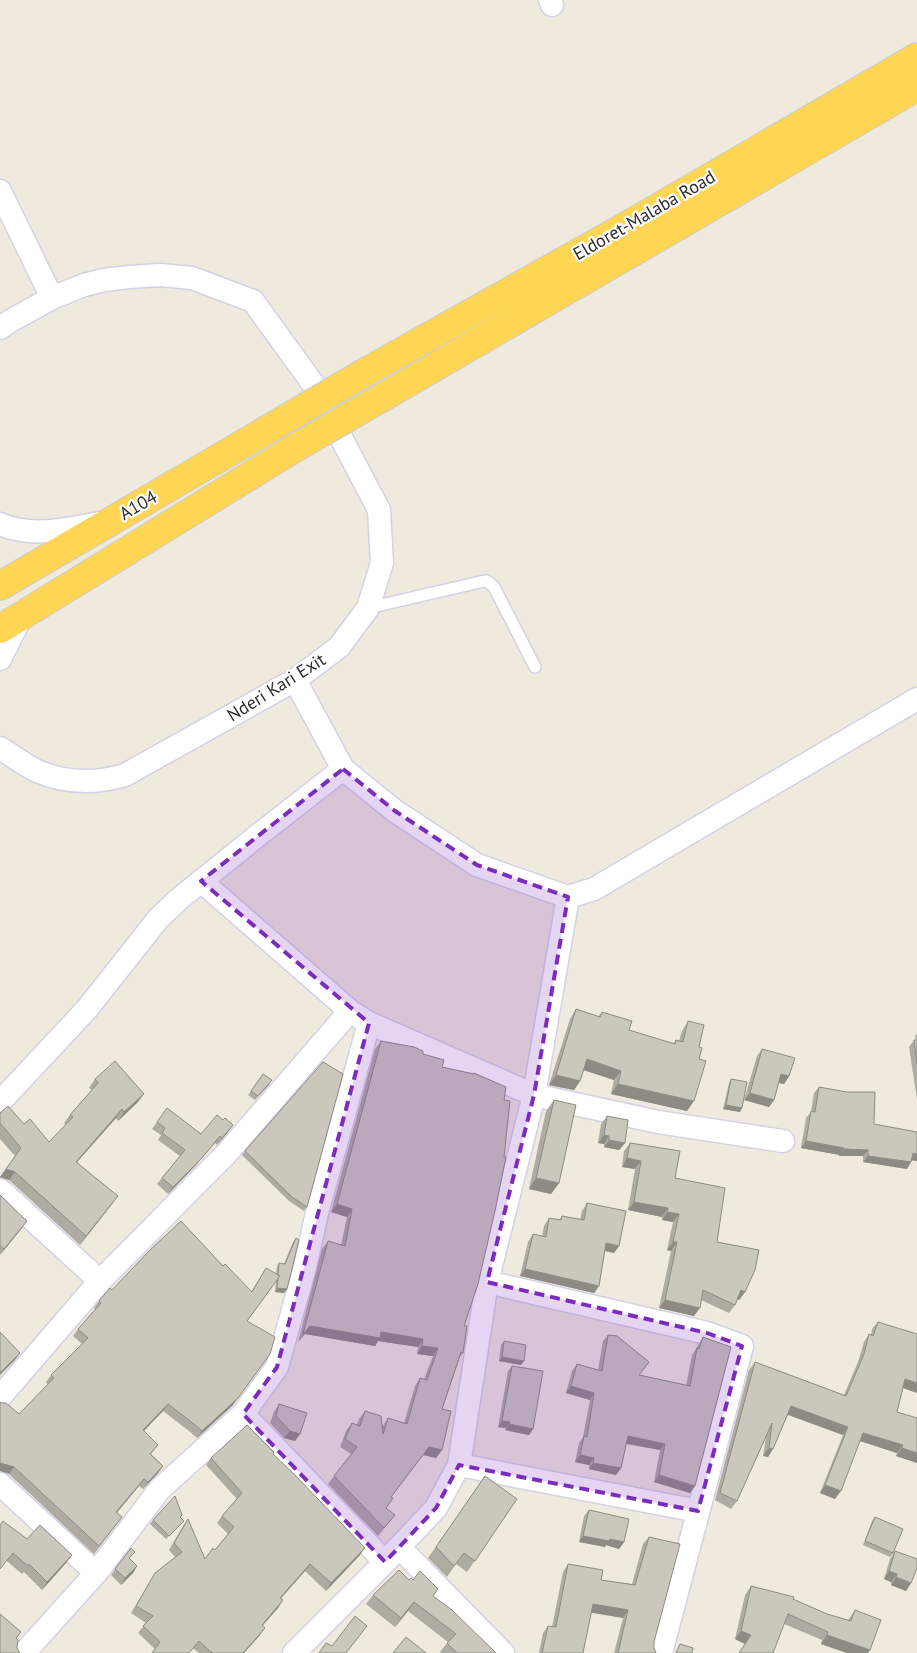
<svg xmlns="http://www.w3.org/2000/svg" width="917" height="1653" font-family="'PT Sans',sans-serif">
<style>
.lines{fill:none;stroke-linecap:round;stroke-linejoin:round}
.service-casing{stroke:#d2d2e6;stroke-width:14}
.minor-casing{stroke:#d2d2e6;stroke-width:25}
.trunk-casing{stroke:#ccc;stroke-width:30}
.service{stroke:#fff;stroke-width:11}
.minor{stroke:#fff;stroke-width:22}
.trunk{stroke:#ffd654;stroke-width:28}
.trunk-bridge-casing{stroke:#ccc;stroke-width:30;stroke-linecap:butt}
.trunk-bridge{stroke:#ffd654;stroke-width:28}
.wall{fill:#aeaba2}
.shaded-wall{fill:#8d8b84}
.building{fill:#cac7bc;stroke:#8d8b84}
.marked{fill:#7b2cbf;fill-opacity:0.2;stroke:#7b2cbf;stroke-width:4;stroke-dasharray:10 6;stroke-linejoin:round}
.labels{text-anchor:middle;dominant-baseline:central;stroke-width:4.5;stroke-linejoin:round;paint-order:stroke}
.street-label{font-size:18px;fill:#2c2c2c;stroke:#fff}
</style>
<rect width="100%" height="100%" fill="#efeadd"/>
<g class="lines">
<g class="service-casing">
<polyline id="service" points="368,608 480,582 487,581 494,587 535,667"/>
</g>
<g class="minor-casing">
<g id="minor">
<polyline points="550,0 552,5"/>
<polyline points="0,191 52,298"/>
<path d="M0 328 12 320 52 298 84 285 104 280 129 277 160 275 192 278 253 301 313 384 379 510 382 563 368 608 339 647 295 680 125 775C95 784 65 783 37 771 24 765 12 755 0 748"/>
<path d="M0 524C32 538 67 529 100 523"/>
<polyline points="0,659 22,615"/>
<polyline points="295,680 343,769 395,811 477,865 568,897 594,889 917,699"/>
<polyline points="201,881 350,1011 369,1023 534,1095 658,1122 783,1141"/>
<polyline points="0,1102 87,1009 158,919 179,899 257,836 343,769"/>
<polyline points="0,1190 100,1281"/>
<polyline points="487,1282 707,1333 742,1346 661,1653"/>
<polyline points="0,1397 100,1281 226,1154 350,1011"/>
<polyline points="243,1414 277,1367 305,1267 317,1213 369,1023"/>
<polyline points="459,1465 698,1511"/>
<polyline points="0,1484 96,1573"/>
<polyline points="399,1547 503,1653"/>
<polyline points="24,1653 96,1573 160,1489 243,1414 385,1562"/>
<polyline points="294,1653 385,1562 436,1508 459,1465 487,1282 534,1095 568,897"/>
</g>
</g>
<g class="trunk-casing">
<g id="trunk">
<polyline points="369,370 623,228 917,57"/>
<polyline points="383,397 917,87"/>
<polyline points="0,586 277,424"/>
<polyline points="0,629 295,448"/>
</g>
</g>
<use href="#service" class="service"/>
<use href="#minor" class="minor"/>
<use href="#trunk" class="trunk"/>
<g class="trunk-bridge-casing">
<g id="trunk-bridge">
<polyline points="277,424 369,370"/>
<polyline points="295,448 383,397"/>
</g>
</g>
<use href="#trunk-bridge" class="trunk-bridge"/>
</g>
<g class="wall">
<polygon points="576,1009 598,1017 602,1012 629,1030 673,1044 676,1040 679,1041 682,1031 688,1021 699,1047 699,1059 687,1111 611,1094 614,1080 584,1070 580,1081 574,1090 549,1085 570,1019"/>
<polygon points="917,1034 917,1099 909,1047 914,1040 916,1040 915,1036"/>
<polygon points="381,1041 423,1054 442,1067 473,1074 474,1073 463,1353 460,1357 442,1409 442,1450 436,1458 423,1455 391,1497 386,1508 395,1515 378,1536 328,1484 351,1454 340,1447 346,1431 352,1423 357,1425 359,1419 365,1411 382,1427 388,1418 404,1423 415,1386 420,1378 424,1379 433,1356 417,1354 418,1347 378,1341 375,1346 305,1334 298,1342 322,1249 328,1241 341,1245 347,1217 331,1212 375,1049"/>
<polygon points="762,1049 789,1076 784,1084 779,1083 774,1100 769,1107 744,1100 757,1056"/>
<polygon points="263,1074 270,1084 255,1100 248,1095"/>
<polygon points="95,1079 138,1102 118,1121 116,1118 77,1162 112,1204 80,1245 9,1180 0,1177 15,1156 0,1139 0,1113 24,1124 49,1142 66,1125 64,1123 70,1115 92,1090 89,1088"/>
<polygon points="731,1079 742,1108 740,1112 723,1109 729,1083"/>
<polygon points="819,1087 874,1124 917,1161 912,1160 907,1169 863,1162 863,1156 839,1156 840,1155 801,1148 806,1118 811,1112 814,1093"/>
<polygon points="554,1100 559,1183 551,1194 529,1189 546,1111"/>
<polygon points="167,1108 201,1134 228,1132 217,1145 215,1143 196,1165 168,1194 157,1184 180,1156 158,1140 161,1135 152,1129"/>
<polygon points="607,1116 625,1143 619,1150 604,1147 604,1144 598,1143 601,1124"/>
<polygon points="630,1143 675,1178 717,1242 745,1292 739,1300 737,1299 735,1305 729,1313 701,1300 694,1316 659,1308 671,1251 667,1250 673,1222 662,1220 662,1217 628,1210 635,1169 622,1167 624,1151"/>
<polygon points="245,1151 307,1207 304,1211 289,1201 242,1155"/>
<polygon points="0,1195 22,1228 0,1255"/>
<polygon points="587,1203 619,1246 614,1253 605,1251 599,1286 594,1293 520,1276 528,1242 533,1234 542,1236 544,1226 549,1218 559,1220 562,1216 580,1220 582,1211"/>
<polygon points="296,1238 284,1293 275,1292 276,1282 247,1321 233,1405 197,1438 189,1431 163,1411 144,1431 158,1445 151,1454 163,1466 158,1473 143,1489 139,1486 117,1513 122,1517 94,1554 9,1474 19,1414 48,1385 46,1382 51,1375 82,1344 73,1336 78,1329 95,1309 94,1308 99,1301 112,1290 223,1266 251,1292 266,1268 276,1274 277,1267 279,1263 284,1264 293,1242"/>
<polygon points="878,1322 903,1388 897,1412 917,1418 917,1463 896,1456 897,1453 860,1441 835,1499 820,1493 843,1435 788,1415 768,1457 763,1456 766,1437 737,1501 731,1509 715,1500 749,1370 755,1362 844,1395 858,1362 864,1342 869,1334 871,1335 872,1329"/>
<polygon points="608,1335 649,1362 639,1375 686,1386 692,1355 703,1337 690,1493 654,1482 660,1450 626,1444 621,1468 616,1475 589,1469 589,1465 575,1462 579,1443 583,1437 590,1400 566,1393 572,1371 577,1364 598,1370 603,1341"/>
<polygon points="504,1341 524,1361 521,1365 499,1361 501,1345"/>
<polygon points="512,1366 533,1429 529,1435 505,1430 506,1428 498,1427 508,1371"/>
<polygon points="279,1404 300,1434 295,1441 284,1438 270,1423 274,1412"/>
<polygon points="273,1454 360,1555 326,1591 305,1571 281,1598 278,1608 262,1626 260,1635 244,1653 199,1653 194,1649 155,1649 138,1633 146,1623 131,1613 155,1573 175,1557 169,1550 183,1526 188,1519 205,1559 215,1550 228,1534 217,1523 222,1516 237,1499 206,1465 211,1458"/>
<polygon points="485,1476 517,1499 467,1572 456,1564 447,1577 428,1558"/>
<polygon points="589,1510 624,1542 619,1549 606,1545 605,1547 579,1542 584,1516"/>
<polygon points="182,1515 180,1518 181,1524 166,1539 150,1524 153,1520"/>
<polygon points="875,1517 893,1553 890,1557 863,1545 872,1521"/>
<polygon points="0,1525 27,1539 72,1555 66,1563 42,1590 24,1572 22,1574 7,1561"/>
<polygon points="649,1537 654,1648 656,1653 614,1653 623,1618 591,1612 583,1653 539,1653 543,1633 548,1626 552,1627 563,1572 568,1564 601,1580 632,1584 643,1544"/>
<polygon points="131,1548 130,1559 137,1566 133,1573 121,1585 111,1575"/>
<polygon points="895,1551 911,1583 906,1591 891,1585 891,1582 884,1579 890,1559"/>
<polygon points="409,1580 433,1596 496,1653 441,1653 440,1652 448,1642 408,1611 395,1627 366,1604 373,1595"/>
<polygon points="751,1586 793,1599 827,1614 848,1620 855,1610 870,1650 868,1653 847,1653 821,1644 822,1640 784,1624 745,1644 735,1639 745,1595"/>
</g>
<g class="shaded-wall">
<polygon points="587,1059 621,1071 614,1080 580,1069"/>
<polygon points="781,1074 789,1076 784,1084 776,1082"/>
<polygon points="556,1075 580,1081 574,1090 549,1085"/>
<polygon points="618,1084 694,1101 687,1111 611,1094"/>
<polygon points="750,1093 774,1100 769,1107 744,1100"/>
<polygon points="144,1094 138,1102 118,1121 124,1112"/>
<polygon points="726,1105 742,1108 740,1112 723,1109"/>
<polygon points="122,1109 116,1118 70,1170 76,1162"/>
<polygon points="233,1125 228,1132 217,1145 222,1138"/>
<polygon points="604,1135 609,1136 604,1144 598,1143"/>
<polygon points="220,1136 196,1165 168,1194 173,1187"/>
<polygon points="609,1140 625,1143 619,1150 604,1147"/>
<polygon points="806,1141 844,1148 840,1155 801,1148"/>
<polygon points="844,1149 868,1150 863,1156 839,1156"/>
<polygon points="913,1153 917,1154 917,1161 909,1160"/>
<polygon points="868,1156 911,1162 907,1169 863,1162"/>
<polygon points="627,1158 641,1161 635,1169 622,1167"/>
<polygon points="6,1169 15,1172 9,1180 0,1177"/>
<polygon points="536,1178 559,1183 551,1194 529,1189"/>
<polygon points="118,1196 112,1204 80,1245 86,1236"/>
<polygon points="634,1202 668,1208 662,1217 628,1210"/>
<polygon points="337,1204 352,1209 347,1217 331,1212"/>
<polygon points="667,1212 679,1214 673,1222 662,1220"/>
<polygon points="27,1221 22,1228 0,1255 4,1249"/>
<polygon points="673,1242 677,1242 671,1251 667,1250"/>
<polygon points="606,1243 619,1246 614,1253 601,1250"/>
<polygon points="525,1269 599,1286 594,1293 520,1276"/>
<polygon points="277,1288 287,1289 284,1293 275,1292"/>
<polygon points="741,1290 745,1292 739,1300 736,1298"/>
<polygon points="665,1300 700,1308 694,1316 659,1308"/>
<polygon points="310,1326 381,1332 423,1339 418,1347 378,1341 375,1346 305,1334 298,1342"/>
<polygon points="422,1346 438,1348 433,1356 417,1354"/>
<polygon points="20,1353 15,1360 0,1375 0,1373"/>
<polygon points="270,1354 233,1405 197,1438 202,1431"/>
<polygon points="502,1357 524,1361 521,1365 499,1361"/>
<polygon points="905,1379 917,1383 917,1393 900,1387"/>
<polygon points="571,1386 594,1393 590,1400 566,1393"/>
<polygon points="168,1404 163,1411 138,1437 143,1430"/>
<polygon points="791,1406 848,1427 843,1435 786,1414"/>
<polygon points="502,1421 510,1422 506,1428 498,1427"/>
<polygon points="509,1424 533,1429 529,1435 505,1430"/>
<polygon points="290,1431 300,1434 295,1441 284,1438"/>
<polygon points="863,1433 903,1445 897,1453 857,1440"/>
<polygon points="628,1436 665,1444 660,1450 623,1443"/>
<polygon points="429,1447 442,1450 436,1458 423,1455"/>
<polygon points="769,1448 773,1449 768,1457 763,1456"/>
<polygon points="902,1448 917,1453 917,1463 896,1456"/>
<polygon points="580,1455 594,1458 589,1465 575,1462"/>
<polygon points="0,1463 14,1467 9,1474 0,1471"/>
<polygon points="593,1463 621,1468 616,1475 589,1469"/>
<polygon points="163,1466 158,1473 143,1489 148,1482"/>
<polygon points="659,1475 695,1486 690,1493 654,1482"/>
<polygon points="144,1479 139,1486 111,1519 116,1512"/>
<polygon points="825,1485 841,1491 835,1499 820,1493"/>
<polygon points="583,1536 610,1539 624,1542 619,1549 606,1545 605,1547 579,1542"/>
<polygon points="365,1548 360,1555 326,1591 331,1583"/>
<polygon points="72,1555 66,1563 42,1590 47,1582"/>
<polygon points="310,1564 305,1571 275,1605 280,1598"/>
<polygon points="137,1566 133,1573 121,1585 125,1578"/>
<polygon points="889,1571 897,1574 891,1582 884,1579"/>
<polygon points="896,1577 911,1583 906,1591 891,1585"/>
<polygon points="283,1600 278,1608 257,1632 262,1625"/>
<polygon points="414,1602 408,1611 395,1627 401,1618"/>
<polygon points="593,1604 628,1610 623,1618 587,1612"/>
<polygon points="265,1628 260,1635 244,1653 243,1653"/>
<polygon points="741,1631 751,1635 745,1644 735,1639"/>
<polygon points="827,1635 870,1650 868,1653 847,1653 821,1644"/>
</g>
<g class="building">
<polygon points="576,1009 600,1017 602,1012 632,1021 629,1030 675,1044 676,1040 683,1042 688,1021 704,1025 699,1047 702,1048 699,1059 706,1061 694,1101 618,1084 621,1071 587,1059 580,1081 556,1075"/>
<polygon points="914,1040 917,1040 917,1064"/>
<polygon points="381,1041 414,1047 423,1051 423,1054 444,1060 442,1067 474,1074 474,1073 506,1087 504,1100 510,1101 504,1157 506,1157 495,1211 478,1284 464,1326 467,1326 463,1353 461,1352 442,1409 451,1411 442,1450 429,1447 391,1497 393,1498 386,1508 395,1515 384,1528 334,1476 357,1447 345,1439 352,1423 360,1426 365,1411 381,1416 383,1434 388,1418 407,1424 420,1378 427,1380 438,1348 422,1346 423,1339 381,1332 380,1338 310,1326 303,1334 328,1241 345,1246 352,1209 337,1204"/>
<polygon points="762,1049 795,1058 789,1076 781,1074 774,1100 750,1093"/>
<polygon points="115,1061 144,1094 124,1112 122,1109 76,1162 118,1196 86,1236 15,1172 6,1169 21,1148 0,1123 0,1113 8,1106 24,1124 30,1119 49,1142 73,1117 70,1115 98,1083 95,1079"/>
<polygon points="323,1062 343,1074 307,1207 292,1197 245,1151"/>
<polygon points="263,1074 272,1080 258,1096 251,1091"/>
<polygon points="731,1079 747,1082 742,1108 726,1105"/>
<polygon points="819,1087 847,1092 875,1092 874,1124 917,1132 917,1154 913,1153 911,1162 868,1156 868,1150 844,1149 844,1148 806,1141 811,1111 815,1112"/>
<polygon points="554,1100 576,1105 559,1183 536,1178"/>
<polygon points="167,1108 201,1134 217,1115 223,1120 225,1118 233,1125 222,1138 220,1136 201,1159 173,1187 162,1178 185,1150 162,1133 165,1128 157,1122"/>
<polygon points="607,1116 628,1120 625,1143 609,1140 609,1136 604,1135"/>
<polygon points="630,1143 680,1151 675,1178 725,1188 717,1242 759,1250 755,1270 745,1292 741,1290 735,1305 703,1290 700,1308 665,1300 677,1242 673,1242 679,1214 667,1212 668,1208 634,1202 641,1161 627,1158"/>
<polygon points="0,1195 27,1221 4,1249 0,1245"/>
<polygon points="587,1203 626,1211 619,1246 606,1243 599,1286 525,1269 533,1234 546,1237 549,1218 561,1220 562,1216 584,1220"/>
<polygon points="181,1221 223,1266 225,1264 252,1292 266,1268 280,1276 247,1321 275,1337 270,1354 238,1398 202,1431 194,1424 168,1404 143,1430 158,1445 150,1454 163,1466 148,1482 144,1479 116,1512 122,1517 99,1546 14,1467 0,1463 0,1402 2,1403 6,1403 19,1414 54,1378 51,1375 88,1338 78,1329 101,1303 99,1301 110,1288 112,1290 149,1251"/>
<polygon points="296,1238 299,1240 287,1289 277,1288 278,1278 280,1276 278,1275 279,1263 285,1264"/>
<polygon points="878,1322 917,1334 917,1383 905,1379 897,1412 917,1418 917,1453 902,1448 903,1445 863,1433 841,1491 825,1485 848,1427 791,1406 773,1449 769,1448 772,1423 737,1501 720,1493 755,1362 846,1396 864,1354 869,1334 873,1336"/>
<polygon points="0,1332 20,1353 0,1373"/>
<polygon points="608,1335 617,1336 649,1362 639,1375 690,1386 697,1348 699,1349 703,1337 731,1347 695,1486 659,1475 665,1444 628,1436 621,1468 593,1463 594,1458 580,1455 584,1436 587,1437 594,1393 571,1386 577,1364 602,1371"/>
<polygon points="504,1341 526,1345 524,1361 502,1357"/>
<polygon points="512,1366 543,1371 533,1429 509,1424 510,1422 502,1421"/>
<polygon points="279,1404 307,1413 300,1434 290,1431 276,1416"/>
<polygon points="247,1425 274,1452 273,1454 295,1475 365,1548 331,1583 310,1564 280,1598 283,1600 262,1625 265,1628 243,1653 212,1653 199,1641 189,1653 152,1653 160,1642 143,1626 153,1616 136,1606 155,1573 182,1552 174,1543 188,1519 205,1559 213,1548 215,1550 234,1527 222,1516 242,1493 211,1458"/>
<polygon points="485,1476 517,1499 475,1561 464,1553 454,1566 436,1547"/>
<polygon points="175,1496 182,1515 180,1517 184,1521 169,1536 153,1520"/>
<polygon points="589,1510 629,1519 624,1542 610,1539 609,1541 583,1536"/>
<polygon points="875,1517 903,1529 893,1553 865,1541"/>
<polygon points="3,1521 27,1539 40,1525 72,1555 47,1582 29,1564 28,1566 13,1553 0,1569 0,1525"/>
<polygon points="649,1537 680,1544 654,1642 654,1648 656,1653 618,1653 628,1610 593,1604 583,1653 542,1653 548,1626 556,1627 568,1564 603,1570 601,1580 635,1585"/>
<polygon points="131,1548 135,1552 129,1558 137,1566 125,1578 115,1569"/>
<polygon points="895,1551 917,1559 917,1568 911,1583 896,1577 897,1574 889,1571"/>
<polygon points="399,1570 409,1580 411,1578 413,1580 420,1571 438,1589 433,1596 452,1610 496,1653 457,1653 447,1643 456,1634 414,1602 401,1618 373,1595"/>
<polygon points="751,1586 794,1597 793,1599 827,1614 851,1621 855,1610 881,1620 870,1650 827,1635 828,1632 788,1614 773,1653 739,1653 751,1635 741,1631"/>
<polygon points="0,1614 21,1632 16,1638 18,1640 17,1648 20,1653 0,1653"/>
<polygon points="355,1616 367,1626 346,1653 319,1653 326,1643 332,1646"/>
<polygon points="406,1637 426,1653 393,1653"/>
<polygon points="680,1644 693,1648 692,1653 676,1653"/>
</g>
<path class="marked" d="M343 769 395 811 477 865 568 897 534 1095 487 1282 707 1333 742 1346 698 1511 459 1465 436 1508 385 1562 243 1414 277 1367 369 1023 201 881Z"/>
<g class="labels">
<g class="street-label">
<text transform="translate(644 215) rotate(-30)">Eldoret-Malaba Road</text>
<text transform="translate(138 505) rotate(-30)">A104</text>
<text transform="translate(276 687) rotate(-32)">Nderi Kari Exit</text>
</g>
</g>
</svg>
